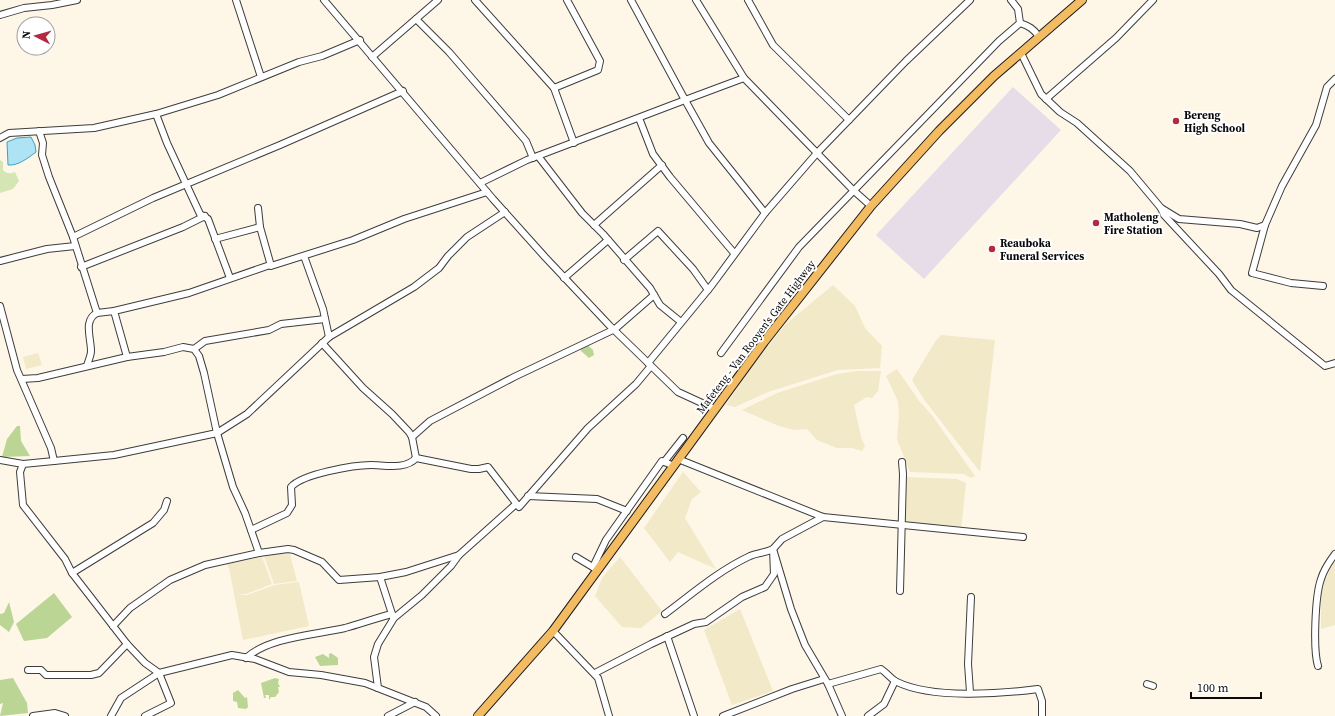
<svg xmlns="http://www.w3.org/2000/svg" width="1335" height="716" font-family="'Source Serif 4',serif">
<style>
.industrial{fill:#e6dde9}
.farmland{fill:#f2e9c9}
.green{fill:#d5e6b4}
.forest{fill:#bbd694}
.water{fill:#aee3f3;stroke:#39a2c7}
.lines{fill:none;stroke-linecap:round;stroke-linejoin:round}
.minor-casing{stroke:#3d3d3d;stroke-width:8}
.major-casing{stroke:#1b1b1b;stroke-width:10}
.minor{stroke:#fff;stroke-width:6}
.major{stroke:#f3bc62;stroke-width:8}
.poi-dot{fill:#b22943;stroke:#fff;stroke-width:1.5}
.labels{text-anchor:middle;dominant-baseline:central;stroke-width:4;stroke-linejoin:round;paint-order:stroke}
.poi-label{font-size:11px;font-weight:bold;fill:#0a0a0a;stroke:#fff;text-anchor:start}
.street-label{font-size:11px;fill:#0a0a0a;stroke:#fff}
</style>
<rect width="100%" height="100%" fill="#fef6e7"/>
<polygon class="industrial" points="1013,87 1061,130 924,279 876,235"/>
<g class="farmland">
<polygon points="833,285 855,306 865,328 882,346 880,368 838,370 768,392 735,407 726,405 751,367 786,324"/>
<polygon points="941,335 995,340 980,472 923,398 912,380 935,342"/>
<polygon points="38,353 42,365 26,369 23,357"/>
<polygon points="897,369 919,401 931,414 975,476 971,478 964,474 910,472 897,439 899,416 898,401 886,376"/>
<polygon points="857,371 881,371 878,391 872,398 867,397 854,405 861,437 865,446 862,451 852,448 837,448 817,440 807,429 794,430 779,426 742,410 777,393 837,374"/>
<polygon points="683,472 701,492 692,499 685,518 716,569 678,552 670,562 644,528"/>
<polygon points="905,477 957,479 966,483 961,530 904,521"/>
<polygon points="289,551 297,581 274,584 264,556"/>
<polygon points="262,557 272,584 246,594 236,595 247,595 275,585 299,582 309,626 243,640 229,568 226,563"/>
<polygon points="620,557 662,611 641,628 622,627 595,596 602,578"/>
<polygon points="1335,561 1335,625 1321,629 1321,590 1329,568"/>
<polygon points="740,609 773,691 732,705 704,630"/>
</g>
<path class="green" d="M0 160 3 162V170C7 174 10 174 15 172L19 181 13 189 0 193Z"/>
<g class="forest">
<polygon points="585,343 593,350 594,355 589,358 581,351 579,345"/>
<polygon points="17,426 20,426 21,441 30,456 2,457 7,439"/>
<polygon points="54,593 72,617 47,638 24,641 16,624"/>
<polygon points="9,602 14,622 9,632 0,625 0,614 4,613"/>
<polygon points="331,653 338,658 338,665 320,666 315,657 323,654 329,658 329,654"/>
<polygon points="13,678 27,703 28,713 0,716 3,703 0,704 0,680"/>
<polygon points="275,678 279,679 278,683 280,687 278,687 279,692 275,697 271,697 269,700 269,695 265,695 266,698 264,698 261,683"/>
<polygon points="238,690 245,698 247,697 248,707 246,709 238,708 237,702 233,701 233,693"/>
</g>
<path class="water" d="M31 137 35 145 36 152C28 158 18 166 8 165L7 142 17 138Z"/>
<g class="lines">
<g class="minor-casing">
<g id="minor">
<polyline points="236,0 261,77"/>
<polyline points="324,0 493,199 545,257 610,326 678,392 715,409"/>
<polyline points="475,0 554,88 574,143"/>
<polyline points="631,0 685,100 744,78 853,190 871,206"/>
<polyline points="696,0 744,78"/>
<polyline points="748,0 773,45 849,120"/>
<polyline points="1011,0 1018,9 1020,23"/>
<polyline points="0,15 24,8 52,5 77,0"/>
<polyline points="416,19 449,52 526,141 533,158"/>
<polyline points="1021,53 1041,94 1060,112 1077,123 1130,171 1161,208 1164,215 1219,274 1231,290 1325,366 1335,363"/>
<polyline points="372,57 438,0"/>
<polyline points="554,88 598,70 600,61 567,0"/>
<polyline points="1046,99 1116,38 1153,0"/>
<polyline points="156,114 167,143 200,214 208,219 230,278"/>
<polyline points="639,118 653,154 670,177 734,253"/>
<path d="M39 131 43 143 42 155 49 177 73 237 97 313C83 320 91 338 91 351 91 356 88 361 87 366"/>
<polyline points="0,138 9,133 94,128 156,114 218,95 299,62 322,56 360,40"/>
<polyline points="538,156 582,213 603,234 650,288 660,305 681,322"/>
<polyline points="480,183 527,160 685,100 709,143 765,213"/>
<polyline points="258,208 260,227 271,266 353,240 404,219 487,192"/>
<polyline points="1161,208 1179,219 1240,224 1257,228 1265,225"/>
<polyline points="594,225 662,165"/>
<polyline points="73,237 153,198 280,145 403,91"/>
<polyline points="215,239 260,227"/>
<polyline points="304,256 323,309 329,337"/>
<polyline points="624,260 658,231 693,269 708,290"/>
<polyline points="0,261 47,249 75,246"/>
<polyline points="81,267 183,227 205,216"/>
<polyline points="564,278 608,240"/>
<polyline points="1323,286 1291,283 1252,273 1265,225 1282,186 1316,125 1327,87 1335,79"/>
<polyline points="0,306 17,370 51,448 54,461 23,464 20,472 23,505 65,559 72,573 127,644 145,663 159,673 232,655 255,659 289,672 321,675 365,683 426,707 436,716"/>
<polyline points="114,311 189,293 270,265"/>
<polyline points="97,313 114,311 127,357"/>
<polyline points="322,343 363,388 392,414 409,432 412,437 416,458"/>
<polyline points="194,349 205,341 269,330 281,324 325,319"/>
<path d="M721 353 799 247 999 41 1020 23C1029 26 1034 29 1039 37"/>
<polyline points="648,363 712,285 765,213 817,153 906,61 970,0"/>
<polyline points="22,379 38,378 127,357 164,352 183,347 194,349 199,356 204,373 217,433 233,487 245,513 259,553"/>
<polyline points="412,437 430,421 514,377 615,329 654,295"/>
<polyline points="416,458 471,469 479,469 488,467 519,507 588,428 636,384 651,366"/>
<polyline points="678,459 823,517 1023,537"/>
<polyline points="0,460 23,464"/>
<polyline points="54,461 114,455 217,433 247,414 329,337 414,287 439,268 448,256 467,237 505,212"/>
<polyline points="664,462 683,438"/>
<polyline points="528,496 597,499 627,511"/>
<path d="M251 530 287 513 292 505 291 487C302 474 354 465 371 465 384 465 406 470 416 458"/>
<polyline points="576,557 596,569"/>
<polyline points="593,567 606,540 662,461 674,466"/>
<polyline points="72,573 153,523 164,510 167,501"/>
<polyline points="380,577 393,617"/>
<polyline points="900,591 903,474 902,462"/>
<path d="M665 614C692 594 718 571 750 556 757 553 765 553 773 549L791 609 805 645 828 684 842 716"/>
<polyline points="113,626 130,608 170,580 205,565 259,553 288,549 294,550 322,562 339,580 380,577 406,572 459,555 516,504"/>
<polyline points="553,631 598,678 609,716"/>
<polyline points="667,636 694,716"/>
<path d="M246 658C269 637 315 635 345 628 360 624 376 618 392 614"/>
<path d="M1318 666C1313 650 1315 596 1321 579 1324 569 1329 562 1335 554"/>
<polyline points="28,670 41,670 46,675 91,675 99,673 127,644"/>
<polyline points="595,673 651,644 694,624 706,622 742,597 765,587 774,574 773,549 782,539 823,517"/>
<path d="M828 684 881 669C887 673 892 680 897 682 932 699 1000 694 1038 689L1042 701V716"/>
<polyline points="1147,684 1153,686"/>
<polyline points="378,688 374,657 378,644 394,618 422,595 451,566 459,555"/>
<polyline points="970,692 968,664 971,597"/>
<polyline points="33,716 55,713 65,716"/>
<polyline points="111,716 121,698 159,673 171,703 145,716"/>
<polyline points="388,716 415,702"/>
<polyline points="723,716 792,689 824,679"/>
<polyline points="868,716 884,704 895,681"/>
</g>
</g>
<g class="major-casing">
<polyline id="major" points="478,716 553,631 764,342 871,206 939,131 994,76 1082,0"/>
</g>
<use href="#minor" class="minor"/>
<use href="#major" class="major"/>
</g>
<g class="poi-dot">
<circle cx="1176" cy="121" r="4"/>
<circle cx="1096" cy="223" r="4"/>
<circle cx="992" cy="249" r="4"/>
</g>
<g class="labels">
<g class="poi-label">
<text x="1184" y="115">Bereng<tspan x="1184" dy="13">High School</tspan></text>
<text x="1104" y="217">Matholeng<tspan x="1104" dy="13">Fire Station</tspan></text>
<text x="1000" y="243">Reauboka<tspan x="1000" dy="13">Funeral Services</tspan></text>
</g>
<g class="street-label">
<text transform="translate(756 337) rotate(-53)">Mafeteng - Van Rooyen's Gate Highway</text>
</g>
</g>
<g transform="translate(36 36) rotate(276)"><circle r="19" fill="#ffffff" stroke="#9d9d9d"/>
<path d="M0-3L7 15L0 10L-7 15Z" fill="#b22943"/>
<text y="-6" font-size="11" font-weight="bold" text-anchor="middle" fill="#0a0a0a">N</text>
</g>
<path d="M1191 692v6h70v-6" fill="none" stroke="#0a0a0a" stroke-width="2"/>
<text x="1197" y="692" font-size="12" fill="#0a0a0a" stroke="#ffffff" stroke-width="3" paint-order="stroke">100 m</text>
</svg>
